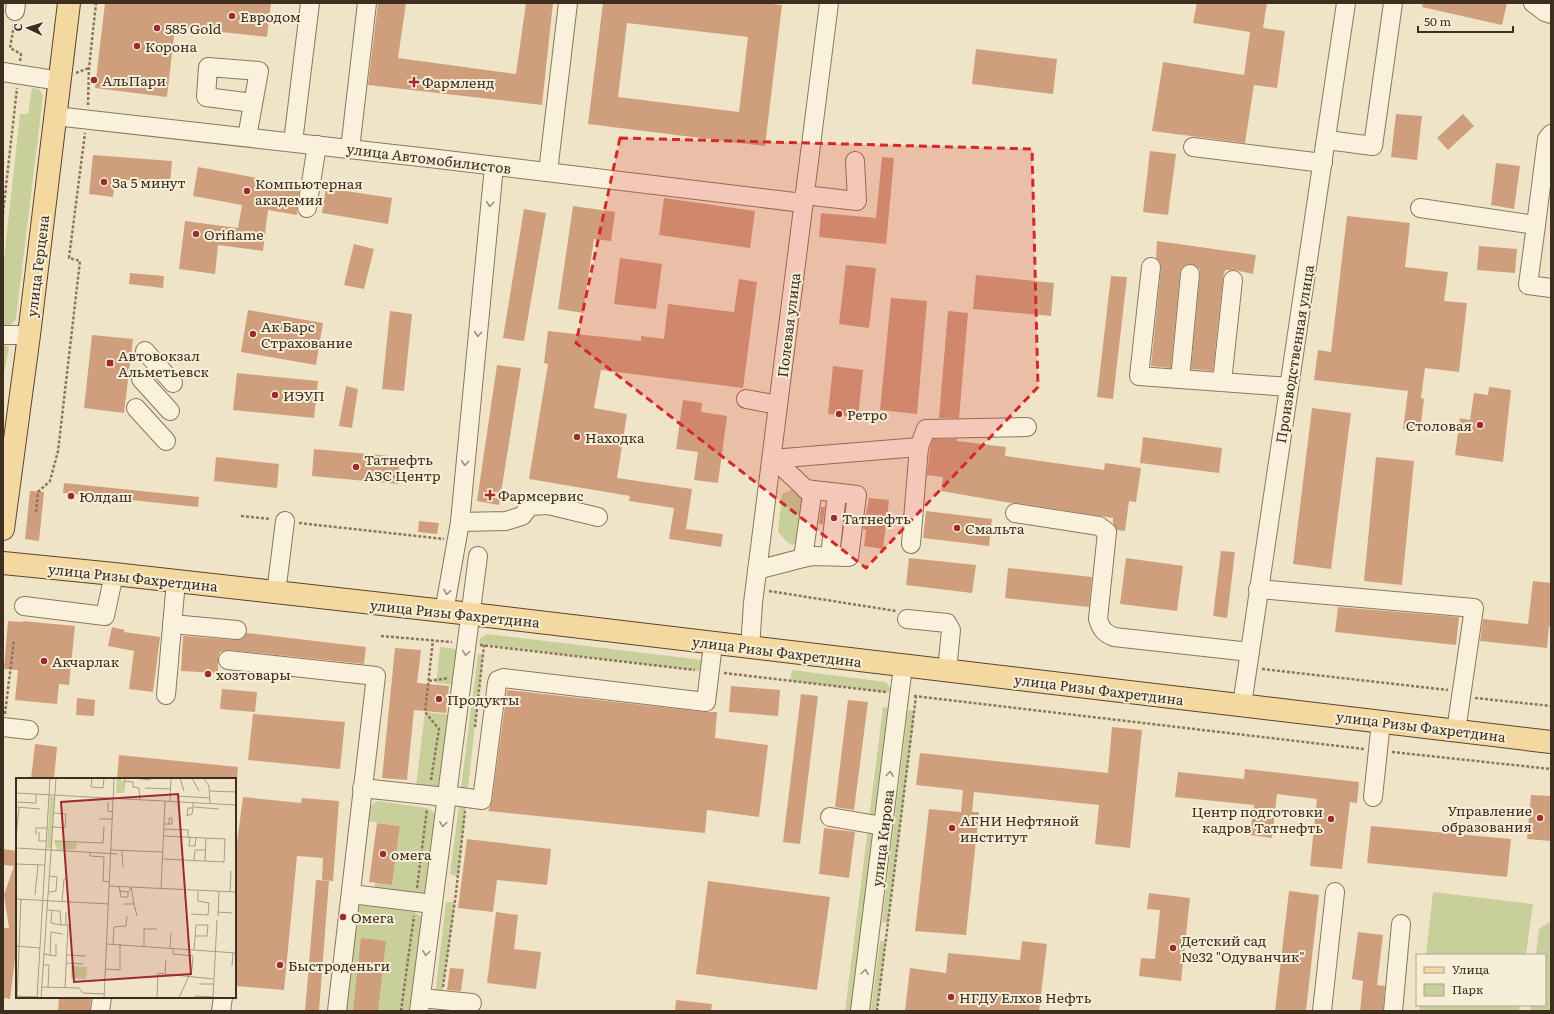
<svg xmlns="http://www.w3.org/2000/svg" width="1554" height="1014" font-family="Literata,serif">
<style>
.green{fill:#c9cf9b}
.building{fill:#cf9f7d;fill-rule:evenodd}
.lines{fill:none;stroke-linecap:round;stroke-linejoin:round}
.minor-casing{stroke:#8d765c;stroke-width:20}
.major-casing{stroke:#5b4430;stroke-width:24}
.path{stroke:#8d765c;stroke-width:2.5;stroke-dasharray:3 2;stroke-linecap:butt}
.minor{stroke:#faf1dc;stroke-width:18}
.major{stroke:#f3d9a0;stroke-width:22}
.oneway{stroke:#9c907e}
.marked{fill:#d62828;fill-opacity:0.2;stroke:#d62828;stroke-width:3;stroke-dasharray:8 5;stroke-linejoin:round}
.poi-dot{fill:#9e2a2b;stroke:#f7eed8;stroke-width:1.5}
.labels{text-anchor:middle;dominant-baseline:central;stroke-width:4;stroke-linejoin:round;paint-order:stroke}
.poi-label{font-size:14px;fill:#3d2e20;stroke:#f7eed8;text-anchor:start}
.street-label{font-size:14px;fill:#3d2e20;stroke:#f7eed8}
.inset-road{fill:none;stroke:#a89b85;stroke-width:1}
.view{fill:#9e2a2b;fill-opacity:0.15;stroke:#9e2a2b;stroke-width:2}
.inset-edge{fill:none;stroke:#3d2e20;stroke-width:2}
</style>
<rect width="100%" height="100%" fill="#f0e4c8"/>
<g class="green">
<polygon points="32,88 39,89 43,96 16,319 8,328 3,327 3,268 20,114 28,114"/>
<polygon points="3,345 9,347 3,378"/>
<polygon points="793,489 803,496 801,541 792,545 787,542 778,532 782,494"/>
<polygon points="487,634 711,661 710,672 479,644 480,638"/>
<polygon points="440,647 457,649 460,652 456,685 436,683"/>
<polygon points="478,654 483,655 467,796 460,795"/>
<polygon points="792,670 886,682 894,693 790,681"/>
<polygon points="883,707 898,709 884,820 869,818"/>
<polygon points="908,710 915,711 888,923 882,922"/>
<polygon points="425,712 452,715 441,797 415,794"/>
<polygon points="377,801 427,808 439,815 428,898 374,894 375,883 392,885 400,826 367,821 370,806"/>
<polygon points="459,805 466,806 458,877 450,874"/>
<polygon points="868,827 883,830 860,1011 845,1011"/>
<polygon points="1433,892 1533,904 1526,955 1426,955"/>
<polygon points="446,902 455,902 442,995 435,995"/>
<polygon points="359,905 414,912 426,920 414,1011 342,1011 354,909"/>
<polygon points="1551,921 1551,1011 1530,1011 1531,1005 1545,1005 1545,955 1536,955 1539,929"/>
<polygon points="880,941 886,941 877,1011 871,1011"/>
<polygon points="1420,1005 1520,1005 1519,1011 1419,1011"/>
</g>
<g class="building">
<polygon points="105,3 271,3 267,37 175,27 167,97 95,88"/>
<polygon points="378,3 406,3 398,58 516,74 526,3 553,3 542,105 368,85"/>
<path d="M603 3H761L782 5 765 146 588 124ZM627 23 748 37 739 112 618 97Z"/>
<polygon points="1197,3 1267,3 1263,28 1285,31 1277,88 1254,85 1245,143 1152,131 1163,62 1244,75 1250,32 1193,23"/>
<polygon points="1423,3 1507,3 1502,25 1422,7"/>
<polygon points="976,49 1057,59 1053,94 972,84"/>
<polygon points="1396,114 1422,116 1417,160 1391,157"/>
<polygon points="1463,114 1474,126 1448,150 1437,138"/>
<polygon points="1150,151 1176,154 1168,215 1143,212"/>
<polygon points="93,155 172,161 170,184 115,179 113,197 89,194"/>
<polygon points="882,157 894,158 886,244 819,237 821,213 876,218"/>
<polygon points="1496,163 1520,166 1514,209 1491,205"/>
<polygon points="198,167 300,186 297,206 297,215 268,210 263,251 218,245 215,274 179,269 185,221 238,228 242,205 193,196"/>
<polygon points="326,188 392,198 388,224 322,213"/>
<polygon points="664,198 755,211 750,248 659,235"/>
<polygon points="573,206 615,212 611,241 594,239 583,313 558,309"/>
<polygon points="524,209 546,213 524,341 503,338"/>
<polygon points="1347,216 1410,223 1405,267 1448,272 1444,301 1467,303 1459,372 1425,368 1421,398 1424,399 1420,431 1403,429 1408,391 1314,380 1318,350 1331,352"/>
<polygon points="1157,241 1256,255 1253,274 1235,270 1225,270 1223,279 1213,371 1191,369 1200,275 1200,270 1196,266 1191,264 1185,265 1182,268 1180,273 1171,368 1151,366 1161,268 1160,262 1156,258"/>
<polygon points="354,244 374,249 364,289 344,285"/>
<polygon points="1479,246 1517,249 1515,273 1477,270"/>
<polygon points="620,258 662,264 656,309 614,304"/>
<polygon points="846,265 876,268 869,328 839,324"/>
<polygon points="130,273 164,276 163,288 129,284"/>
<polygon points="976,275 1054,283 1051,316 973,309"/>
<polygon points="1111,276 1127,277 1113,399 1097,397"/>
<polygon points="739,279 757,282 743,388 601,370 594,408 627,414 617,478 692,489 686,529 723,534 721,547 669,539 674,508 629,501 630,496 529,479 548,364 544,363 548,331 641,341 641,336 664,339 668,304 734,312"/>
<polygon points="891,298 927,301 917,414 880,410"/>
<polygon points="248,310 323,323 316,365 241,352"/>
<polygon points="390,311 412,314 404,391 382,389"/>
<polygon points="948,311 968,313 959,418 939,418"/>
<polygon points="92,335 133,339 124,413 84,408"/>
<polygon points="497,365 521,368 499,505 477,501"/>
<polygon points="833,366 863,370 858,417 828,414"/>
<polygon points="237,373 318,381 314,418 233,410"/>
<polygon points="346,386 358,389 352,428 339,426"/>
<polygon points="1489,387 1511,390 1503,462 1455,455 1460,418 1470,420 1474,393 1488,395"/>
<polygon points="683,400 702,403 701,412 727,416 718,483 694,480 698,452 676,449"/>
<polygon points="1312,408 1351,413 1331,569 1293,564"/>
<polygon points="1143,437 1222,448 1219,473 1140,463"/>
<polygon points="933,439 957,439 957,441 1006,447 1005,456 1104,470 1105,463 1141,468 1136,502 1129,501 1125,531 1117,530 1113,523 1113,518 1017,503 1011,503 941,491 943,477 927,475 930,447"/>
<polygon points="314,449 400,457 398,484 312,476"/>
<polygon points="216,457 279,464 277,488 214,481"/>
<polygon points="1376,457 1414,461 1402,585 1364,581"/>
<polygon points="64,483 199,497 198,507 63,493"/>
<polygon points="30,491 44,492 39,541 25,539"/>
<polygon points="869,498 889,500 883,549 864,546 866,530 863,529"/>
<polygon points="821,507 825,507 823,524 819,524"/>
<polygon points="926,511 992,519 989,546 923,538"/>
<polygon points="419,521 439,523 437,534 418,532"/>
<polygon points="1221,551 1235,552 1227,618 1213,616"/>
<polygon points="909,558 976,565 972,593 906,585"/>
<polygon points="1126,558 1183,566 1177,611 1120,604"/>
<polygon points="1008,568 1092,577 1089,607 1005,598"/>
<polygon points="1533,581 1551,583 1551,626 1549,626 1547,648 1480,641 1483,619 1528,624"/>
<polygon points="1338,607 1459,617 1456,645 1335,632"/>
<polygon points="8,621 23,622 23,621 75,626 69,685 59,684 57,704 15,700 18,670 4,669"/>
<polygon points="112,627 125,630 124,632 160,637 153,692 129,689 134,651 108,646"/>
<polygon points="247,633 366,647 364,664 229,650 220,652 218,659 218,673 181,671 183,636 236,640 242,639"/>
<polygon points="395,648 421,650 417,683 449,686 446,713 414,710 407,780 382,778"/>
<polygon points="731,686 780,690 778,716 729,712"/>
<polygon points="222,689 257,692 255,712 220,709"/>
<polygon points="507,690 705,712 717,712 715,738 768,745 759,817 707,810 705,833 488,811 492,801"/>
<polygon points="801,694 818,696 800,844 783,842"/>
<polygon points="77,698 95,700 94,716 76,715"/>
<polygon points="848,700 868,702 854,810 835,807"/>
<polygon points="253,714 345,722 340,769 248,760"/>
<polygon points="1112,727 1142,730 1130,848 1095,844 1099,805 974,792 972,812 979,812 966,935 915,931 929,809 961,812 963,790 916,785 920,753 1108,773"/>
<polygon points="35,744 57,747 54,779 31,779"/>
<polygon points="119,755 238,767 237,779 117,779"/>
<polygon points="1245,769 1359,782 1357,803 1350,802 1342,869 1310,866 1317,799 1277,794 1272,838 1250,835 1254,805 1175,797 1178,772 1244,779"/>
<polygon points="1531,795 1551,796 1551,841 1527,839"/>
<polygon points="243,797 301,803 302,798 339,801 333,881 322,880 323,858 297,856 284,990 235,986 235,842 237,842"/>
<polygon points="377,823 400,826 392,885 369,882"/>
<polygon points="1371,826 1511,839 1507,877 1367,863"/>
<polygon points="824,828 855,832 849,878 819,874"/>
<polygon points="467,839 551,849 547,885 497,880 493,912 458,908"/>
<polygon points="3,849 17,851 17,944 10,999 3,998 3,928 9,928 4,895 14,866 3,865"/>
<polygon points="316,880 329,881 319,1011 305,1011"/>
<polygon points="708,881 830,897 817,990 696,974"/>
<polygon points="1289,891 1319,895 1306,1011 1275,1011"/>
<polygon points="1149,893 1190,898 1181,981 1139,976 1141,958 1155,959 1160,910 1147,909"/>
<polygon points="496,912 518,915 514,949 541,952 536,989 487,983"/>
<polygon points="1358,932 1383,935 1377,985 1385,986 1383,1011 1360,1011 1363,981 1352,979"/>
<polygon points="361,938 386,941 378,1011 353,1011"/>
<polygon points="1022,941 1047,944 1039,1011 905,1011 910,968 946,973 948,953 1020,960"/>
<polygon points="450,968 464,969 461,991 447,990"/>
<polygon points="59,997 91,997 90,1011 58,1011"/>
<polygon points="676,1000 712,1004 711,1011 675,1011"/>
</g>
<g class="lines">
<g class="minor-casing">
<g id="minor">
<polyline points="1533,3 1545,12 1551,14"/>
<polyline points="15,11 16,3"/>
<polyline points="3,72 60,81"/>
<polyline points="55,116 438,159 803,203"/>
<polyline points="247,137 259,71 208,67 206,97 253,103"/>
<polyline points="1327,140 1373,146 1393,3"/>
<polyline points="293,142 310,3"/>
<polyline points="1193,147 1323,163"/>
<polyline points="350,149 367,3"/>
<polyline points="548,172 568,3"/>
<polyline points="804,195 857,201 855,161"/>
<polyline points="307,208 317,145"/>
<polyline points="1420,208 1536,225 1528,285 1551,288"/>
<polyline points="1536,225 1547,139 1551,134"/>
<polyline points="1151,267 1139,376 1289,387"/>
<polyline points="3,335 29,335"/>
<polyline points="145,351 173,383"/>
<polyline points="141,379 170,411"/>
<polyline points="1180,379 1190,274"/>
<polyline points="1222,382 1233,280"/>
<polyline points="746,399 778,405"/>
<polyline points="136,408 166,441"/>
<polyline points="919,447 926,429 1027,427"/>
<polyline points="772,459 919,447 911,544"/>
<path d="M1015 513 1099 526 1107 532 1098 619C1101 629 1104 633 1114 637L1250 652"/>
<polyline points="460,522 506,521 522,516 530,506 548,505 598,517"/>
<polyline points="830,556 837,493"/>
<polyline points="803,558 814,556 849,557 857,495 805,489"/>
<polyline points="757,570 803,558 812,495 775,460"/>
<polyline points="1258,589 1474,608 1456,731"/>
<polyline points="276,593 285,521"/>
<polyline points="24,606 105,616 114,574"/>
<polyline points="444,612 460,522 494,166"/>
<polyline points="907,619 947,623 951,630 947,671"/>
<polyline points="172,624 237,630"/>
<polyline points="750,648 753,603 829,3"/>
<polyline points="228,660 376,676 337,1011"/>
<polyline points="166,695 176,581"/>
<polyline points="1242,705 1346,3"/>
<polyline points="3,727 29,730"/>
<polyline points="362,788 446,797"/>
<polyline points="446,795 482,800 497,683 498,680 503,678 706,702 713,644"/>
<polyline points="1373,797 1381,722"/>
<polyline points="830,817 883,826"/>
<polyline points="351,894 433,904"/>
<polyline points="421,998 472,1003"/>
<polyline points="100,1011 102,997"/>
<polyline points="221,1011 223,997"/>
<polyline points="419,1011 478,556"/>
<polyline points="860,1011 903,666"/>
<polyline points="1322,1011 1335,892"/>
<polyline points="1393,1011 1401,924"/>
</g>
</g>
<g class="major-casing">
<g id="major">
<polyline points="3,529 29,335 69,3"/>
<polyline points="3,563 114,574 471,614 1551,742"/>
</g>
</g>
<g class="path">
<polyline points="14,25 10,48 21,54 20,61"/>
<polyline points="76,73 89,68"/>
<polyline points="88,105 89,68 96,3"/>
<polyline points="3,213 17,88"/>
<polyline points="36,512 38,492 50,481 58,451 80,261 69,258 85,133"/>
<polyline points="241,516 271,519"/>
<polyline points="299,523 444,539"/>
<polyline points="769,591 896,611"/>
<polyline points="381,636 452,642"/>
<polyline points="480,645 695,670"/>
<polyline points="1262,669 1448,690"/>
<polyline points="724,673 886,692"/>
<polyline points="429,681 448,678"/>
<polyline points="914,696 1364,749"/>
<polyline points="1475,698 1551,706"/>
<polyline points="5,714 14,640"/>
<polyline points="475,727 484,645"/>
<polyline points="1392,752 1551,769"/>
<polyline points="431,780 439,729 425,712 433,640"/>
<polyline points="417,888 427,809"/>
<polyline points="443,987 456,893 465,811"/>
<polyline points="401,1011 414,916"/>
<polyline points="877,1011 916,696"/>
</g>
<use href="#minor" class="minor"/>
<use href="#major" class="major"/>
</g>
<defs><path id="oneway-chevron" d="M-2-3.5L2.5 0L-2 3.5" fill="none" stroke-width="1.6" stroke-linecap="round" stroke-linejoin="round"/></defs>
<g class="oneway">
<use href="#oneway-chevron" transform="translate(490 204) rotate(95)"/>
<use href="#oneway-chevron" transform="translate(478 334) rotate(95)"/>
<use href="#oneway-chevron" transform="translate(465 463) rotate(95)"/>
<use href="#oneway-chevron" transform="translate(447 592) rotate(100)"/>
<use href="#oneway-chevron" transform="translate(466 653) rotate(98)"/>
<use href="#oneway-chevron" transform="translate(890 774) rotate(-83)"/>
<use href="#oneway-chevron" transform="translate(443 824) rotate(97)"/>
<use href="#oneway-chevron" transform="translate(426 953) rotate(97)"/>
<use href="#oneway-chevron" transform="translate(865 972) rotate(-83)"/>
</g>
<path class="marked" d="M620 138 1032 149 1038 387 866 568 576 343Z"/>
<g class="poi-dot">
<circle cx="232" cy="16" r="4"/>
<circle cx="157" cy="28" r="4"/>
<circle cx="137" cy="46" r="4"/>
<circle cx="94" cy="80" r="4"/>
<path d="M412 76h4v4h4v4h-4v4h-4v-4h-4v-4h4z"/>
<circle cx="104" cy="182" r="4"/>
<circle cx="247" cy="191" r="4"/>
<circle cx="196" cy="234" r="4"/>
<circle cx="253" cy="334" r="4"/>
<rect x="106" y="359" width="8" height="8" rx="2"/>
<circle cx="275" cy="395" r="4"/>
<circle cx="839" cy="414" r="4"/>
<circle cx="1480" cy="425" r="4"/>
<circle cx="577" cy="437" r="4"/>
<circle cx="356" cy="467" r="4"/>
<path d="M488 489h4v4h4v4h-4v4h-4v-4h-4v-4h4z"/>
<circle cx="71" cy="496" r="4"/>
<circle cx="834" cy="518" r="4"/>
<circle cx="957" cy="528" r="4"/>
<circle cx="44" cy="661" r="4"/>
<circle cx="208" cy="674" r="4"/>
<circle cx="439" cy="699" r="4"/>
<circle cx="1540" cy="818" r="4"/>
<circle cx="1331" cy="819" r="4"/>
<circle cx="952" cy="828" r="4"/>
<circle cx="383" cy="854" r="4"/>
<circle cx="343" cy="917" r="4"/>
<circle cx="1173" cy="948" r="4"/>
<circle cx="280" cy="965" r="4"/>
<circle cx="951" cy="997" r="4"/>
</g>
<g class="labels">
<g class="poi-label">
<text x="240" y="16">Евродом</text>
<text x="165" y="28">585 Gold</text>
<text x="145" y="46">Корона</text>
<text x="102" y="80">АльПари</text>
<text x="422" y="82">Фармленд</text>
<text x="112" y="182">За 5 минут</text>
<text x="255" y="183">Компьютерная<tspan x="255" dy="16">академия</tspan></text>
<text x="204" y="234">Oriflame</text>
<text x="261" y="326">Ак Барс<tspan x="261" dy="16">Страхование</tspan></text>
<text x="118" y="355">Автовокзал<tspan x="118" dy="16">Альметьевск</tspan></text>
<text x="283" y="395">ИЭУП</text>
<text x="847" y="414">Ретро</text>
<text x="1472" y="425" text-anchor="end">Столовая</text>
<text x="585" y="437">Находка</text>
<text x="364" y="459">Татнефть<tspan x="364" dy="16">АЗС Центр</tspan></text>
<text x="498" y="495">Фармсервис</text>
<text x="79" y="496">Юлдаш</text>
<text x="842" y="518">Татнефть</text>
<text x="965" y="528">Смальта</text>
<text x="52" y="661">Акчарлак</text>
<text x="216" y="674">хозтовары</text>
<text x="447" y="699">Продукты</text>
<text x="1532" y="810" text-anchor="end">Управление<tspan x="1532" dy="16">образования</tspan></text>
<text x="1323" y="811" text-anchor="end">Центр подготовки<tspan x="1323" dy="16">кадров Татнефть</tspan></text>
<text x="960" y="820">АГНИ Нефтяной<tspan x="960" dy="16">институт</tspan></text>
<text x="391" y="854">омега</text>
<text x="351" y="917">Омега</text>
<text x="1181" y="940">Детский сад<tspan x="1181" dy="16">№32 "Одуванчик"</tspan></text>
<text x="288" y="965">Быстроденьги</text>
<text x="959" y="997">НГДУ Елхов Нефть</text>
</g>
<g class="street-label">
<text transform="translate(429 158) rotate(7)">улица Автомобилистов</text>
<text transform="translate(37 266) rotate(-83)">улица Герцена</text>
<text transform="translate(788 325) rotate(-83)">Полевая улица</text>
<text transform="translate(1294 354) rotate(-81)">Производственная улица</text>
<text transform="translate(133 577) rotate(6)">улица Ризы Фахретдина</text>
<text transform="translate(455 613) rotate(6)">улица Ризы Фахретдина</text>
<text transform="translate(777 651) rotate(7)">улица Ризы Фахретдина</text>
<text transform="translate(1099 689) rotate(7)">улица Ризы Фахретдина</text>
<text transform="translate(1421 726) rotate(7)">улица Ризы Фахретдина</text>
<text transform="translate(882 838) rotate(-83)">улица Кирова</text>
</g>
</g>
<g transform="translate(16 778)">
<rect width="220" height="220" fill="#f0e4c8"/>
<path d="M101 0H105V3L110 4 108 15H100ZM34 18 38 19 35 70H31ZM38 63 61 65 60 71 41 72ZM55 188 71 189 70 201 55 200Z" fill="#c9cf9b"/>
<path class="inset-road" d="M76 0 75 9 87 10 88 0M109 0 108 3 117 4V9L123 10 124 22M119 0 134 2 135 0M164 0 168 13M176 0 183 13M188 1 193 8 194 25M129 10 155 11M193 13 220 14M0 15 220 27M161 18 194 20M154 23 155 0M0 24 20 25V16M92 24V33L97 34M0 29 24 31M178 29 203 31M177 30H172L171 38 176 36 177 30V25M83 41H97M149 46H156V40H153V46M37 49 49 50 50 36 38 35M148 51 172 52V59M23 54V63H30M20 57V50H31M0 58 3 30M174 59 173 68H179L180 59M39 63 87 65 88 48M0 70 102 76M95 72 147 74M106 73 107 89M74 74V78L88 79 87 103 94 104M147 81 208 84 209 61 148 58M178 82 179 72H190M189 83 190 60M0 86 29 87M93 108 220 114M103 108 104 113 112 114 115 110M145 111 149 23M104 113 105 119H112V114M33 114 40 113 41 99 34 98M214 114 215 93M19 117 22 87M0 121 93 126M46 123 48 101H50M107 126H118L115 109M118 126 121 138M31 132 44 133 45 147H52L49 210M36 133 35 145 45 147M202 134 216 135M175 136 192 137 193 125 182 123V113M202 138 203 114M50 147V134M35 154 47 156M91 166 220 175M97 166 98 149 110 148 111 138M0 168 24 170M128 168V151H141M154 171 155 155M157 171V176L177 178 176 191 163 220M178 172 180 147H192L191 158H179M27 176 40 178V166M51 177 70 178M34 178 35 154M51 185 67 186M27 187H33L32 210M216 188 217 175M90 191 104 192V166M149 196 198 201M183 206H198M25 209 63 210 67 215 88 216M0 218 22 219M178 218 197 219M1 220 5 121M21 220 34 0M25 220 40 0M88 220 98 0M141 220 142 195 149 196 150 182M197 220 201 142"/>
<path class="view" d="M162 16 175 196 58 204 45 24Z"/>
<rect width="220" height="220" class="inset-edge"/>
</g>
<rect width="1554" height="1014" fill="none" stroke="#3d2e20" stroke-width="8"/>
<rect x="1416" y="954" width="130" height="52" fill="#f7eed8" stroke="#ada18e"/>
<rect x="1424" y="967" width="20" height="6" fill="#f3d9a0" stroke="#ada18e"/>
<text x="1452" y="974" font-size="12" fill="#3d2e20">Улица</text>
<rect x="1424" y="984" width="20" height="12" fill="#c9cf9b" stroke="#ada18e"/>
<text x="1452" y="994" font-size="12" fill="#3d2e20">Парк</text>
<g transform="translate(28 28) rotate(274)" stroke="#f7eed8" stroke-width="3" paint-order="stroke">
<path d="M0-3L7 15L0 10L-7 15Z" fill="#3d2e20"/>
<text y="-6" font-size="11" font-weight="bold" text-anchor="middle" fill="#3d2e20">С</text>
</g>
<path d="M1418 26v6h95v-6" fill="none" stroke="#3d2e20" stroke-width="2"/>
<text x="1424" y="26" font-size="12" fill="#3d2e20" stroke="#f7eed8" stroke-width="3" paint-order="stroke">50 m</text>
</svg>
